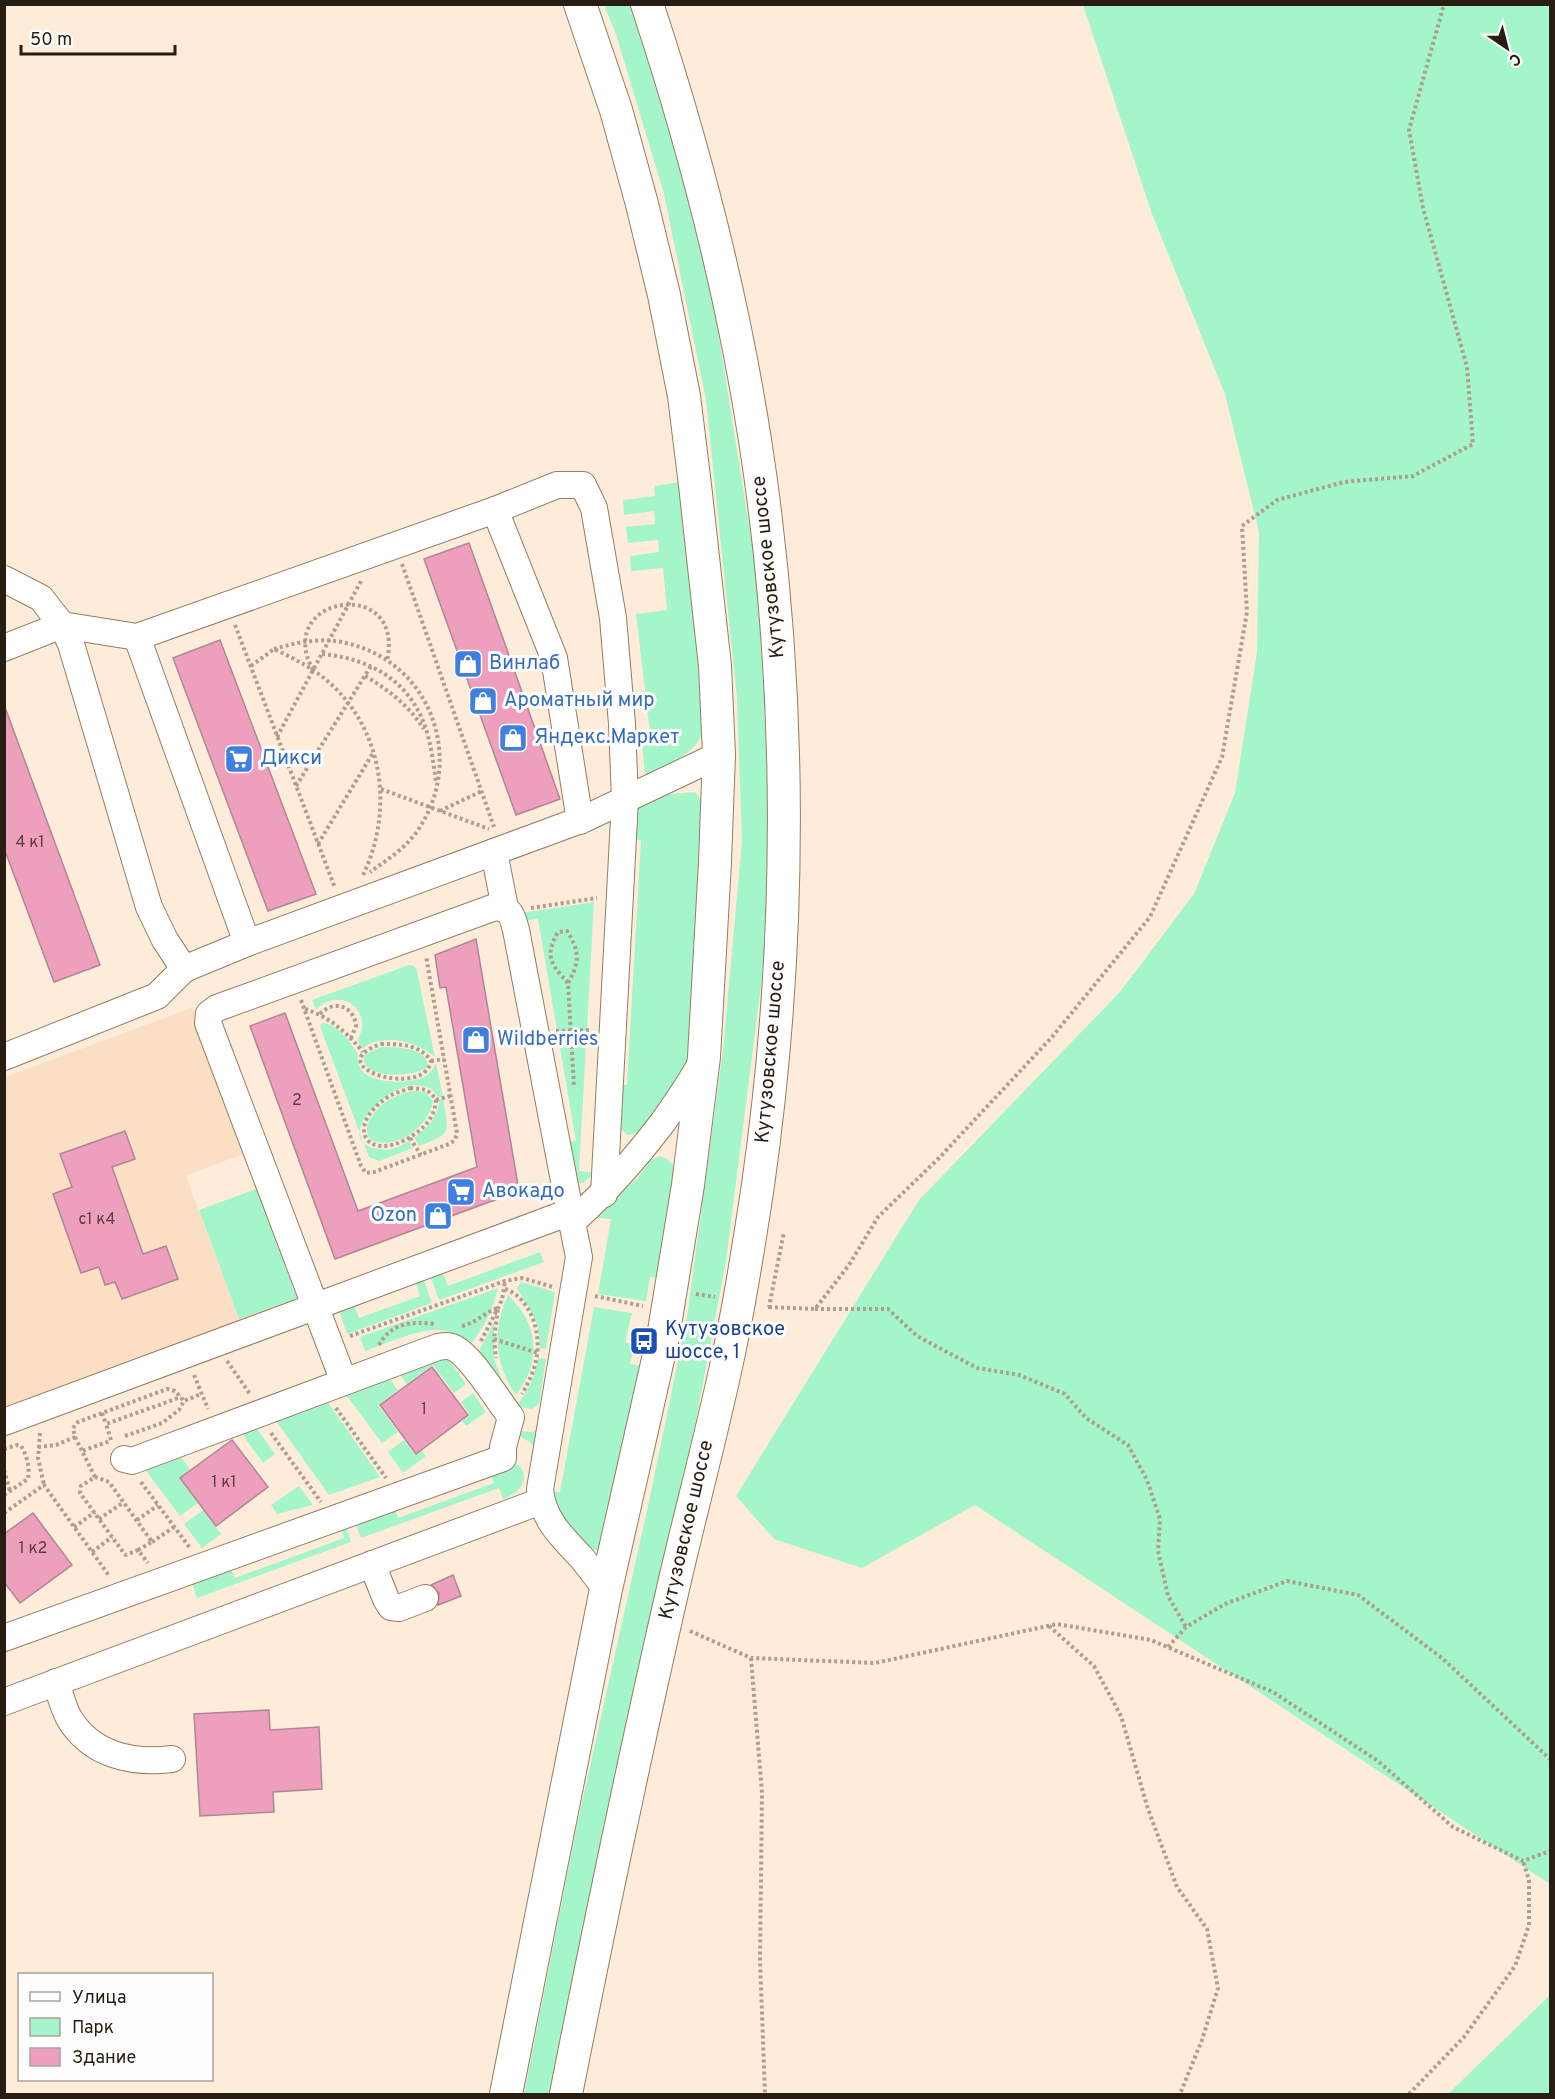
<svg xmlns="http://www.w3.org/2000/svg" width="1555" height="2099" font-family="Overpass,sans-serif">
<style>
.built{fill:#fbdfc4}
.green{fill:#a5f5ca}
.building{fill:#ed9fbd;stroke:#ad8795;stroke-width:1.5}
.lines{fill:none;stroke-linecap:round;stroke-linejoin:round}
.minor-casing{stroke:#957c62;stroke-width:28}
.major-casing{stroke:#957c62;stroke-width:34}
.path{stroke:#ae9e90;stroke-width:4;stroke-dasharray:3 3;stroke-linecap:butt}
.minor{stroke:#fff;stroke-width:26}
.major{stroke:#fff;stroke-width:32}
.labels{text-anchor:middle;dominant-baseline:central;stroke-width:6;stroke-linejoin:round;paint-order:stroke}
.number-label{font-size:16px;fill:#593e3e}
.street-label{font-size:20px;fill:#281d13;stroke:#fdfdfd}
.shop-label{font-size:20px;fill:#366cbe;stroke:#fdfdfd;text-anchor:start}
.transit-label{font-size:20px;fill:#164399;stroke:#fdfdfd;text-anchor:start}
</style>
<rect width="100%" height="100%" fill="#feecdb"/>
<polygon class="built" points="194,1007 248,1152 186,1176 240,1322 5,1409 5,1077"/>
<g class="green">
<polygon points="604,5 630,5 677,149 715,312 763,613 774,800 762,977 726,1261 681,1500 551,2094 524,2094 577,1825 650,1497 687,1317 723,1051 742,841 737,698 706,400 664,194 616,34"/>
<polygon points="1083,5 1550,5 1550,1884 975,1505 862,1568 774,1539 736,1496 919,1200 1120,992 1194,894 1235,793 1257,652 1259,532 1225,394 1152,214"/>
<path d="M680 482 693 567 704 725C703 730 702 736 699 740 692 753 660 772 645 774L642 743 651 741 636 614 667 610 663 568 631 571 630 556 659 552 658 540 628 543 626 527 655 524 654 511 624 515 623 500 655 496 654 486Z"/>
<polygon points="695,792 705,804 693,1061 640,1133 627,1135 618,1126 617,1085 627,1085 641,840 632,839 632,810 670,794"/>
<polygon points="594,902 579,1171 595,1173 583,1183 574,1184 564,1143 576,1141 538,919 522,921 521,913"/>
<path d="M409 965 414 966 417 971 435 1057C417 1042 384 1032 362 1049L357 1040C376 1012 339 984 316 1010L312 1000Z"/>
<path d="M323 1023C338 1024 350 1042 358 1054 352 1084 404 1086 424 1077 430 1074 433 1069 436 1063L443 1097H438C432 1087 426 1086 415 1085 408 1085 403 1087 397 1090 380 1097 338 1136 373 1148 378 1149 386 1150 392 1149 397 1148 404 1144 409 1141L413 1148 379 1161 369 1157 362 1139 321 1029 320 1025Z"/>
<path d="M381 1047C394 1047 430 1047 427 1067 414 1078 359 1080 364 1055Z"/>
<path d="M410 1091 425 1092 433 1100C431 1126 396 1151 371 1140 358 1126 379 1105 392 1098 398 1095 404 1094 410 1091Z"/>
<path d="M443 1099C449 1134 453 1133 419 1146L414 1138C427 1128 438 1118 439 1100Z"/>
<polygon points="660,1156 667,1159 678,1169 657,1278 650,1277 646,1301 598,1294 611,1219 599,1218 599,1213 638,1178 650,1160"/>
<polygon points="256,1189 297,1298 239,1319 199,1210"/>
<polygon points="540,1252 544,1262 439,1300 430,1275 442,1270 448,1286"/>
<polygon points="423,1278 432,1303 347,1334 338,1308 353,1303 359,1318 420,1296 415,1280"/>
<path d="M521 1282 555 1292 546 1349 540 1348C539 1316 531 1313 517 1288Z"/>
<path d="M498 1288C493 1309 485 1325 472 1343 463 1337 453 1332 442 1330 422 1327 385 1344 365 1351L360 1337Z"/>
<path d="M508 1295C539 1325 542 1361 516 1395 494 1363 492 1330 508 1295Z"/>
<polygon points="594,1307 632,1313 625,1342 634,1344 630,1364 643,1366 604,1544 598,1550 587,1550 564,1528 551,1492 560,1492"/>
<polygon points="494,1322 494,1359 506,1391 478,1353"/>
<polygon points="444,1358 449,1360 466,1384 454,1393 433,1365 407,1384 399,1374"/>
<path d="M538 1358 546 1359 539 1404 532 1409 520 1407 519 1402C530 1388 535 1376 538 1358Z"/>
<polygon points="389,1378 398,1390 378,1405 398,1432 382,1443 347,1396 356,1390"/>
<polygon points="473,1393 486,1412 466,1426 462,1421 470,1415 461,1402"/>
<polygon points="327,1401 380,1477 329,1495 276,1421"/>
<polygon points="540,1428 535,1448 530,1442 517,1435 519,1431 532,1432"/>
<polygon points="257,1429 275,1454 263,1463 242,1434"/>
<polygon points="404,1440 415,1455 422,1451 426,1456 403,1473 388,1452"/>
<polygon points="180,1456 190,1469 179,1478 198,1503 180,1516 144,1468"/>
<path d="M508 1460C535 1469 525 1492 503 1499L499 1488 361 1538 353 1517 392 1502 398 1518 494 1483 489 1467Z"/>
<polygon points="299,1486 313,1505 277,1514 271,1505"/>
<polygon points="203,1510 221,1534 202,1548 184,1524"/>
<polygon points="344,1520 351,1542 197,1598 190,1577 228,1563 235,1578 344,1538 339,1522"/>
<polygon points="1550,1995 1550,2094 1448,2094"/>
</g>
<g class="building">
<polygon points="469,543 560,799 516,815 424,559"/>
<polygon points="220,640 316,894 268,911 173,658"/>
<polygon points="6,710 100,965 54,982 4,848 4,711"/>
<polygon points="476,939 519,1191 335,1259 250,1026 285,1013 358,1211 477,1167 446,987 440,988 435,955"/>
<polygon points="125,1131 135,1159 112,1167 143,1254 166,1246 178,1279 122,1299 115,1282 105,1285 99,1267 81,1273 53,1194 72,1187 60,1154"/>
<polygon points="432,1367 468,1415 416,1454 380,1405"/>
<polygon points="232,1440 268,1487 216,1526 180,1478"/>
<polygon points="33,1513 72,1565 20,1603 4,1582 4,1534"/>
<polygon points="453,1575 461,1596 438,1605 439,1593 431,1585"/>
<polygon points="269,1710 270,1730 319,1727 322,1789 273,1792 274,1812 200,1816 194,1714"/>
</g>
<g class="lines">
<g class="minor-casing">
<g id="minor">
<polyline points="495,510 554,658 580,821"/>
<polyline points="4,579 41,598 62,625 137,637 495,510 557,485 583,485 594,508 613,618 622,724 625,800 604,1194"/>
<polyline points="137,637 247,943"/>
<polyline points="4,648 62,625 71,644 149,907 165,940 184,969 247,943 586,818 719,755"/>
<polyline points="494,852 505,908"/>
<polyline points="4,1057 157,996 184,969"/>
<path d="M572 1222C607 1191 635 1159 663 1122 677 1102 690 1084 701 1063"/>
<path d="M344 1382 208 1023 209 1014 217 1008 495 907C512 909 512 916 516 930L570 1212"/>
<path d="M4 1422 570 1212 579 1257 540 1489C542 1518 561 1536 580 1556 589 1566 597 1578 606 1589"/>
<polyline points="372,1564 386,1599 391,1607 399,1608 425,1598"/>
<path d="M4 1638 503 1458V1447L511 1417C498 1401 470 1353 452 1347 447 1345 443 1346 438 1347L132 1461 124 1459"/>
<path d="M56 1682C60 1694 63 1707 69 1718 91 1755 132 1764 172 1759"/>
<polyline points="4,1702 541,1501"/>
</g>
</g>
<g class="major-casing">
<g id="major">
<polyline points="506,2094 606,1589 663,1337 688,1185 704,1057 715,862 719,755 715,666 695,485 684,396 664,295 642,204 616,110 580,4"/>
<path d="M566 2094C599 1927 634 1759 672 1593 691 1509 714 1427 731 1343 742 1291 750 1238 758 1185 793 939 793 685 755 440 732 292 694 146 647 4"/>
</g>
</g>
<g class="path">
<polyline points="402,564 494,827"/>
<polyline points="235,625 335,888"/>
<path d="M274 649C298 642 322 637 346 643 431 662 466 759 418 830 406 848 387 860 370 872"/>
<path d="M322 654C373 659 414 683 428 736 432 751 434 767 436 782"/>
<path d="M251 666 274 649C295 659 315 669 332 685 385 735 393 813 363 875"/>
<path d="M313 670C272 596 406 574 387 661"/>
<path d="M365 676C389 690 408 705 424 729"/>
<polyline points="277,737 361,581"/>
<polyline points="296,786 371,666"/>
<polyline points="381,789 489,829"/>
<polyline points="440,811 482,791"/>
<polyline points="318,844 373,753"/>
<polyline points="531,908 597,898"/>
<path d="M568 983C551 964 544 957 558 932L567 931C580 952 580 962 568 983L574 1087"/>
<polyline points="301,1000 361,1166 366,1173 374,1172 449,1144 455,1140 457,1133 426,956"/>
<path d="M305 1009C330 1017 346 1032 363 1052"/>
<path d="M320 1014C334 999 354 1006 356 1026L351 1038"/>
<polyline points="556,1031 590,1030"/>
<path d="M381 1044C399 1044 420 1044 431 1061 424 1100 316 1066 381 1044Z"/>
<polyline points="431,1061 444,1059"/>
<path d="M410 1088C422 1089 429 1088 436 1100 435 1113 429 1123 419 1131 371 1168 340 1129 388 1097 394 1093 403 1091 410 1088Z"/>
<polyline points="436,1100 450,1096"/>
<polyline points="410,1138 421,1155"/>
<path d="M505 1289C529 1297 541 1330 537 1355 535 1369 529 1382 522 1394"/>
<polyline points="696,1294 715,1297"/>
<polyline points="595,1296 643,1306"/>
<polyline points="768,1307 769,1307 784,1232"/>
<polyline points="769,1307 815,1309 849,1265 878,1217 939,1158 1052,1037 1150,917 1222,757 1247,612 1242,526 1277,500 1344,482 1413,476 1473,444 1467,367 1423,208 1409,130 1444,4"/>
<polyline points="815,1309 888,1309 917,1336 977,1368 1019,1375 1065,1394 1086,1418 1128,1445 1147,1480 1160,1519 1158,1551 1168,1596 1186,1627"/>
<path d="M462 1326C476 1323 485 1312 498 1308L494 1339 496 1358"/>
<polyline points="350,1336 505,1281 522,1278 553,1287"/>
<polyline points="494,1339 538,1353"/>
<polyline points="481,1341 502,1300 505,1281"/>
<path d="M379 1345C391 1323 411 1321 434 1324"/>
<polyline points="227,1361 250,1394"/>
<polyline points="194,1375 208,1409"/>
<polyline points="336,1408 386,1478"/>
<polyline points="102,1413 106,1424"/>
<polyline points="40,1433 38,1458 44,1485"/>
<polyline points="271,1433 321,1502"/>
<polyline points="125,1436 162,1423 179,1410 184,1401 201,1394"/>
<polyline points="75,1437 82,1451"/>
<polyline points="111,1440 106,1424 181,1397"/>
<polyline points="38,1447 56,1445 75,1437 73,1428 78,1422 167,1389 175,1391 184,1401"/>
<path d="M4 1449 17 1445 21 1446C27 1456 30 1467 28 1479L4 1495"/>
<polyline points="4,1470 10,1491"/>
<polyline points="95,1477 82,1451 110,1441"/>
<polyline points="141,1482 190,1548"/>
<polyline points="4,1513 44,1485 110,1577"/>
<polyline points="99,1519 124,1502"/>
<polyline points="137,1520 158,1505"/>
<polyline points="74,1527 95,1512"/>
<polyline points="152,1542 174,1527"/>
<polyline points="138,1550 152,1542 109,1482 95,1477 81,1486 80,1493 123,1552 126,1555 138,1550 148,1563"/>
<polyline points="92,1552 112,1537"/>
<polyline points="1049,1626 1094,1666 1121,1716 1148,1809 1177,1887 1207,1929 1218,1988 1202,2040 1180,2094"/>
<polyline points="690,1631 751,1658 875,1663 1057,1624 1151,1640 1273,1692 1378,1761 1453,1827 1523,1861 1550,1851"/>
<polyline points="1168,1647 1186,1627 1225,1604 1287,1581 1358,1595 1442,1658 1550,1759"/>
<polyline points="751,1658 762,1793 760,1960 765,2094"/>
<polyline points="1409,2094 1464,2037 1515,1966 1529,1925 1529,1880 1523,1861"/>
</g>
<use href="#minor" class="minor"/>
<use href="#major" class="major"/>
</g>
<defs>
<g id="shop-square" transform="scale(1.5)"><rect x="-9" y="-9" width="18" height="18" rx="4" fill="#3f7fe0" stroke="#fdfdfd"/><path d="M-5-2.5h2.3a2.7 3.5 0 0 1 5.4 0H5L5.5 6h-11ZM-1.5-2.5h3a1.5 2.3 0 0 0-3 0Z" fill="#fff"/></g>
<g id="supermarket-square" transform="scale(1.5)"><rect x="-9" y="-9" width="18" height="18" rx="4" fill="#3f7fe0" stroke="#fdfdfd"/><path d="M-6-5.5h2.5l.6 2H6L4.5 2H-2.5L-4.4-4H-6ZM-1.5 3.2a1.3 1.3 0 1 0 .1 0ZM3 3.2a1.3 1.3 0 1 0 .1 0Z" fill="#fff"/></g>
<g id="bus-square" transform="scale(1.5)"><rect x="-9" y="-9" width="18" height="18" rx="4" fill="#1a4fb4" stroke="#fdfdfd"/><path d="M-5-6H5V4H4V6H2V4H-2V6H-4V4H-5ZM-3.5-4V0h7V-4ZM-3.5 1.2v1.5H-2V1.2ZM2 1.2v1.5H3.5V1.2Z" fill="#fff"/></g>
</defs>
<g fill-rule="evenodd">
<use href="#shop-square" x="468" y="664"/>
<use href="#shop-square" x="483" y="701"/>
<use href="#shop-square" x="513" y="738"/>
<use href="#supermarket-square" x="239" y="759"/>
<use href="#shop-square" x="476" y="1040"/>
<use href="#supermarket-square" x="461" y="1192"/>
<use href="#shop-square" x="438" y="1216"/>
<use href="#bus-square" x="644" y="1341"/>
</g>
<g class="labels">
<g class="number-label">
<text x="30" y="843">4 к1</text>
<text x="297" y="1101">2</text>
<text x="97" y="1220">с1 к4</text>
<text x="424" y="1410">1</text>
<text x="224" y="1483">1 к1</text>
<text x="33" y="1549">1 к2</text>
</g>
<g class="street-label">
<text transform="translate(769 567) rotate(-96)">Кутузовское шоссе</text>
<text transform="translate(771 1052) rotate(-85)">Кутузовское шоссе</text>
<text transform="translate(687 1530) rotate(-77)">Кутузовское шоссе</text>
</g>
<g class="shop-label">
<text x="489" y="664">Винлаб</text>
<text x="504" y="701">Ароматный мир</text>
<text x="534" y="738">Яндекс.Маркет</text>
<text x="260" y="759">Дикси</text>
<text x="497" y="1040">Wildberries</text>
<text x="482" y="1192">Авокадо</text>
<text x="417" y="1216" text-anchor="end">Ozon</text>
</g>
<g class="transit-label">
<text x="665" y="1330">Кутузовское<tspan x="665" dy="23">шоссе, 1</tspan></text>
</g>
</g>
<rect width="1555" height="2099" fill="none" stroke="#281d13" stroke-width="12"/>
<rect x="18" y="1973" width="195" height="108" fill="#fdfdfd" stroke="#a8a39f" stroke-width="1.5"/>
<rect x="30" y="1992" width="30" height="9" fill="#ffffff" stroke="#a8a39f" stroke-width="1.5"/>
<text x="72" y="2003" font-size="18" fill="#281d13">Улица</text>
<rect x="30" y="2018" width="30" height="18" fill="#a5f5ca" stroke="#a8a39f" stroke-width="1.5"/>
<text x="72" y="2033" font-size="18" fill="#281d13">Парк</text>
<rect x="30" y="2048" width="30" height="18" fill="#ed9fbd" stroke="#a8a39f" stroke-width="1.5"/>
<text x="72" y="2063" font-size="18" fill="#281d13">Здание</text>
<g transform="translate(1507 48) rotate(145)" stroke="#fdfdfd" stroke-width="4.5" paint-order="stroke">
<path d="M0-4.5L10 22L0 15L-10 22Z" fill="#281d13"/>
<text y="-9" font-size="16" font-weight="bold" text-anchor="middle" fill="#281d13">С</text>
</g>
<path d="M21 45v9h154v-9" fill="none" stroke="#281d13" stroke-width="3"/>
<text x="30" y="45" font-size="18" fill="#281d13" stroke="#fdfdfd" stroke-width="4.5" paint-order="stroke">50 m</text>
</svg>
